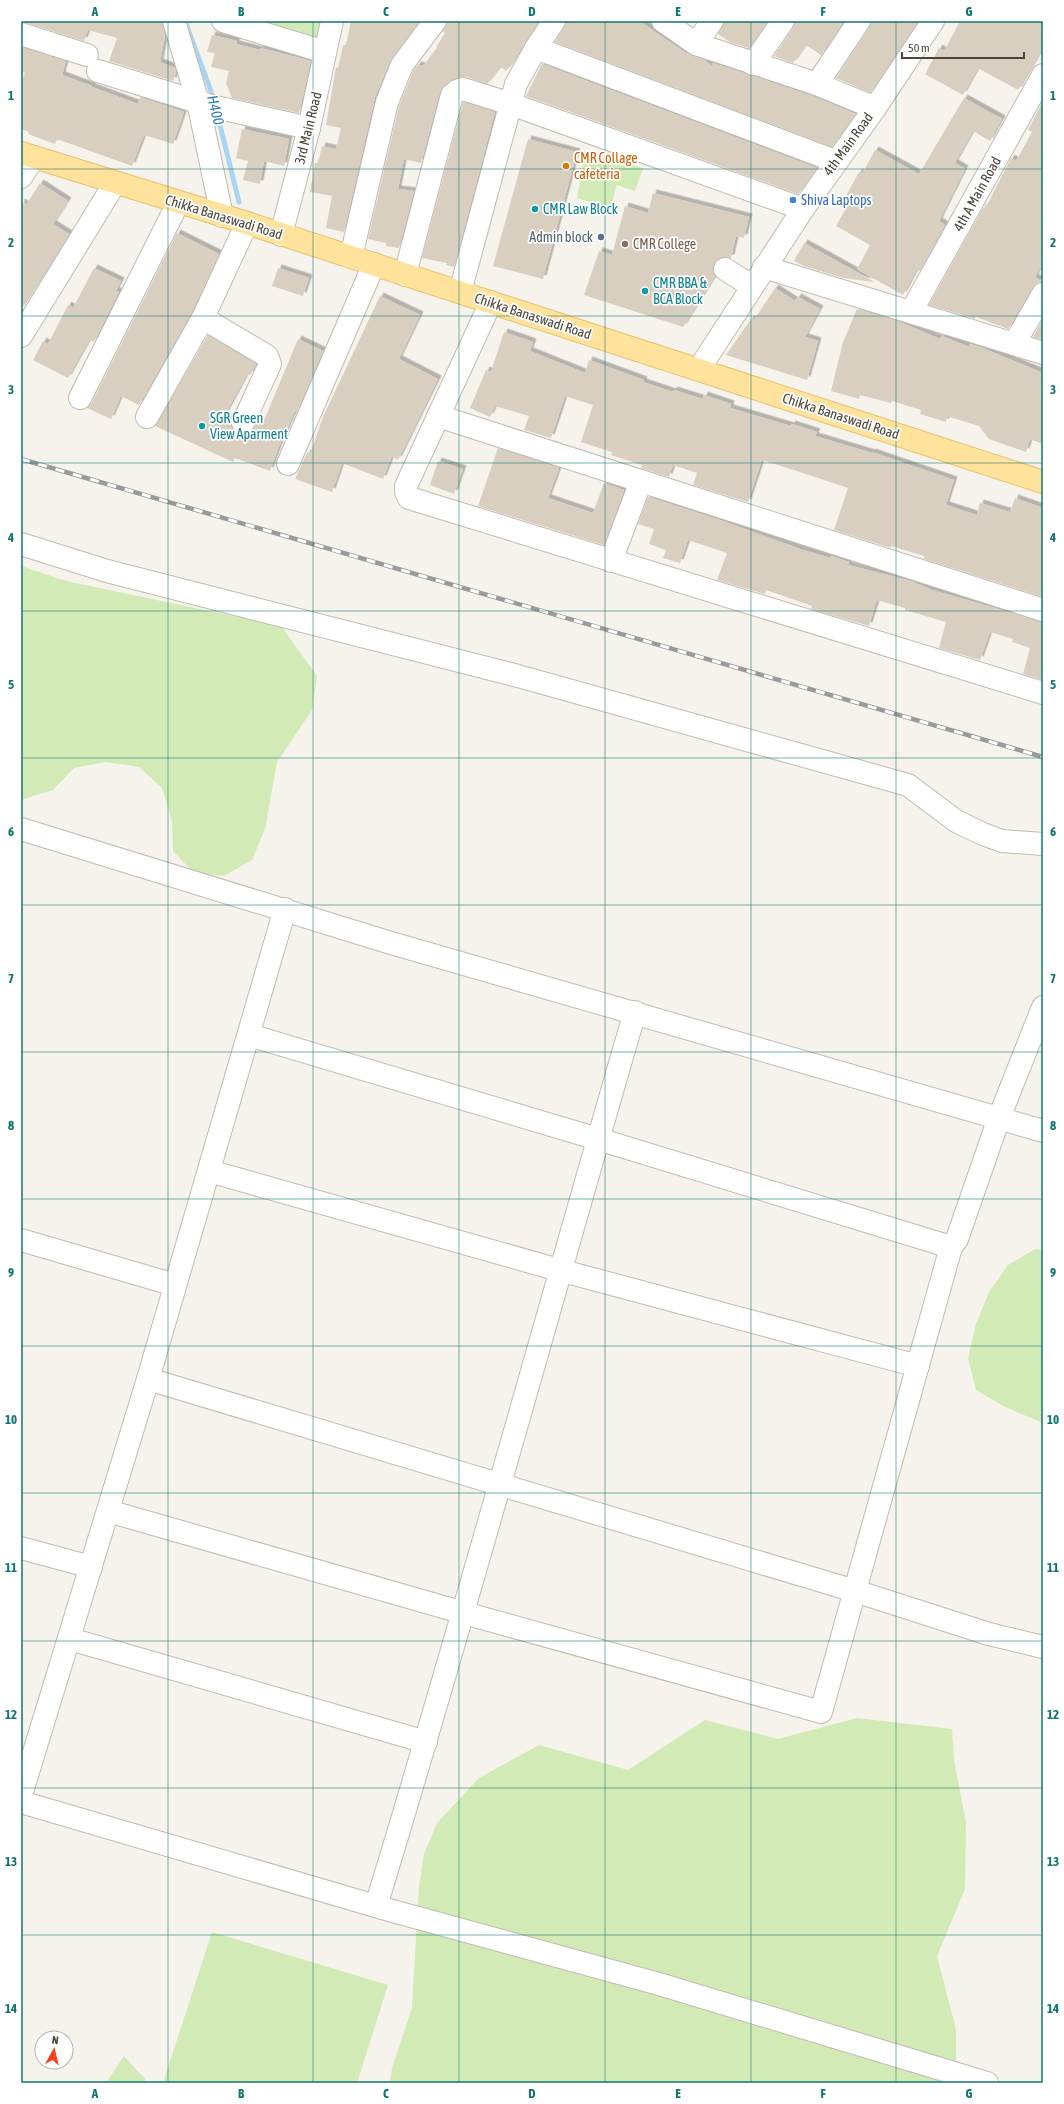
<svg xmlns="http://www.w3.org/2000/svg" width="1064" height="2104" font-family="'Asap Condensed',sans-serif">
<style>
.green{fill:#d2eab5}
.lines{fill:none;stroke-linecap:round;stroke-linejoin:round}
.stream{stroke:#a9d4f2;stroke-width:5}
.building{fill:#d8cfc1;filter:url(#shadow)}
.minor-casing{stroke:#c2bbae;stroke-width:24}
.major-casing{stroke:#e6c16a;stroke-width:24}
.minor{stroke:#fff;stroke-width:22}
.major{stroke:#ffe39c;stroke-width:22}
.rail-casing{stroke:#9a9a9a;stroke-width:4.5}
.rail{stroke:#fff;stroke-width:3;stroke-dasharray:9;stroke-linecap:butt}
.grid{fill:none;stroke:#0f766e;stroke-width:1;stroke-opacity:0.55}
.food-dot{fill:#e8710a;stroke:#fff;stroke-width:1.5}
.shop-dot{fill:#3f7fe0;stroke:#fff;stroke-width:1.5}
.culture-dot{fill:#0f9aa8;stroke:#fff;stroke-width:1.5}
.service-dot{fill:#5c6f8a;stroke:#fff;stroke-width:1.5}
.education-dot{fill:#8d6e63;stroke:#fff;stroke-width:1.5}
.labels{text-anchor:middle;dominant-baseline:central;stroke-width:3.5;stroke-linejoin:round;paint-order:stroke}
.street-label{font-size:14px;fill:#4b4439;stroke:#fff}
.food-label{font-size:14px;fill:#c56008;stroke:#fff;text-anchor:start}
.shop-label{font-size:14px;fill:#366cbe;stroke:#fff;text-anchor:start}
.culture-label{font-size:14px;fill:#0d838f;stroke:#fff;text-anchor:start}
.service-label{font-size:14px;fill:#4e5e75;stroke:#fff;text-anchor:end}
.education-label{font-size:14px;fill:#785e54;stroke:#fff;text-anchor:start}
.water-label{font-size:15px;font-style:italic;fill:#2e7ab2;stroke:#fff}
.neatline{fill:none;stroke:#0f766e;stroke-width:1.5}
.grid-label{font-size:13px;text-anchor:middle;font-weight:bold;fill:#0f766e}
</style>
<defs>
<filter id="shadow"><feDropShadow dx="3.5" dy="-3.5" stdDeviation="0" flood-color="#0004"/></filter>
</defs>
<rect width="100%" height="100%" fill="#f6f3ec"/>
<g class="green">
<polygon points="254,21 325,21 321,41"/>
<polygon points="585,153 643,168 635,191 617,185 610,209 577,198"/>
<polygon points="21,566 66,581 281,626 317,676 312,710 277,762 265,829 252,860 224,876 194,873 173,851 172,820 162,788 139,767 105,762 74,768 53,790 21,800"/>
<polygon points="1035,1249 1043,1250 1043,1423 1005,1407 976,1390 968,1358 976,1324 989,1292 1008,1265"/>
<polygon points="857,1718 952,1729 954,1760 966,1823 965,1889 937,1956 956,2029 956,2083 390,2083 392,2068 412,2008 419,1886 424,1854 437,1823 479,1778 539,1745 628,1770 705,1720 778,1739"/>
<polygon points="212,1932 388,1985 357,2083 163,2083"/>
<polygon points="124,2056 145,2079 145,2083 106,2083"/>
</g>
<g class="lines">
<g class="stream">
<polyline points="185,21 215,102"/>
<polyline points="217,113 239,202"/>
</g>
</g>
<g class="building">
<polygon points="21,21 162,21 165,36 160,62 175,68 176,72 173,81 109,61 117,38 88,30 84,41"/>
<polygon points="351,21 419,21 392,58 375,97 344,232 326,228 332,196 310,192 315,163 318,163 322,146 336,149 341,128 326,125 336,67 338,68 343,45 346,45"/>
<polygon points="447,21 539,21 515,59 506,71 501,67 487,84 467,77 460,77 444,86 440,92 421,163 404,159 398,189 414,191 399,248 386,246 386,243 368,239 399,106 413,71 418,65 423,66 437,48 436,47 445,33 443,31"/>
<polygon points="566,21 639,21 686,53 703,59 712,66 713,63 810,95 856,114 832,147 555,42 564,28"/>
<polygon points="724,21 768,21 749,48 730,42 718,34"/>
<polygon points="795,21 844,21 821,55 806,45 793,63 774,56 793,28"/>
<polygon points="871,21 918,21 870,93 836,78 869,28"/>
<polygon points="960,21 1043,21 1043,47 1018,90 978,68 963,95 925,74 939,48 944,51"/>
<polygon points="212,35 237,41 236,44 260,50 261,48 311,61 299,113 232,98 226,83 229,71 211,67 215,53 207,52"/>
<polygon points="21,47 66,61 62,75 92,86 92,87 138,104 140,97 184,112 173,144 144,135 132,166 57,139 55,144 28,134 29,132 21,129 21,84 25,73 21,71"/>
<polygon points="542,64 817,168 798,194 526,96"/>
<polygon points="964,98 1002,119 990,141 973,131 955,163 965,169 939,221 945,225 920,271 917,269 903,295 857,269 870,245 836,226 851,199 846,196 859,172 862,174 875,150 919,174"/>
<polygon points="1043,101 1043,263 1035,277 1043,282 1037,283 1032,288 1008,329 976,317 975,319 929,305 983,208 985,209 1011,158 1016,161 1032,132 1028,130"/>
<polygon points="463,102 495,112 454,267 446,265 447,263 422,258"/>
<polygon points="242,129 289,139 284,166 264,161 260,184 243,180 248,161 236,158"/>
<polygon points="528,139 577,152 543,279 493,266"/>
<polygon points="40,183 68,201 53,224 69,234 21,309 21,202 26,205"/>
<polygon points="653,193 749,217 744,238 736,236 731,258 720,258 715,262 713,269 715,276 683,327 584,295 599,251 612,255 625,206 648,213"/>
<polygon points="177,233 219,254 192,312 139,405 121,396 111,419 87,408 91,404"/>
<polygon points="804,243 873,281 873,282 843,278 804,266 794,261"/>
<polygon points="94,268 121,281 116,291 119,292 94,342 89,340 68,378 33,360 43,341 48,344 68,305 73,308"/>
<polygon points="278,268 309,278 303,296 272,286"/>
<polygon points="775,288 795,301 798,297 820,309 805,337 818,341 807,380 726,355 751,319 754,320"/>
<polygon points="380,296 420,315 399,359 438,379 398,460 392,456 383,479 342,463 332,492 295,479 307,453 310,454 323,417"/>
<polygon points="857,309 895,320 940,339 942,336 969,347 970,344 980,347 1043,373 1043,444 1030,439 1026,452 989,439 979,426 947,416 946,422 920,414 921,410 892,401 891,403 860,395 859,399 831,391 843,342"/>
<polygon points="1043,319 1043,340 1033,337"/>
<polygon points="504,332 533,342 530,351 585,373 589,360 644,380 643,382 673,392 674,390 703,399 704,395 731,404 730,408 791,426 792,424 817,432 815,436 872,453 872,452 954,480 946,505 977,515 980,503 1010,512 1015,498 1043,508 1043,597 924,559 924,556 891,546 891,548 834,530 848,488 803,473 762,460 748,502 693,485 697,473 673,465 669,477 641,468 642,465 611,455 612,452 581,442 593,405 565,396 551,438 524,430 529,416 495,406 490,417 470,408 486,370 491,372"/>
<polygon points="208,335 256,364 250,375 247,374 225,415 231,419 231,425 233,431 237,434 244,435 251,433 258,421 263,423 298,339 323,351 297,412 295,411 278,449 270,471 235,458 233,462 155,426"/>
<polygon points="498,448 559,468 548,498 593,513 604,483 624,490 604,545 478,506"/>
<polygon points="438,461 463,469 454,494 430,485"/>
<polygon points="648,497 720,520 800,549 830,558 831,556 849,562 848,565 911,581 932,590 1043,622 1043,680 1023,674 1030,648 1012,642 1013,639 990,632 980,660 939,648 946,622 905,610 905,608 877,600 869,626 811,609 812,606 766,590 765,594 717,580 727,553 688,540 680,563 663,558 666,550 649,544 654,529 638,524"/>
</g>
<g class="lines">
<g class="minor-casing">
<g id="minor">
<polyline points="174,21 198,102 222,216"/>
<polyline points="223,21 325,52"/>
<polyline points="663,21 696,44 817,84 875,108"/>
<polyline points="21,34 87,55"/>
<polyline points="696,44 712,21"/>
<polyline points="536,48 554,21"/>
<polyline points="753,64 783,21"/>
<polyline points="98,71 211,106 309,128"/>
<polyline points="817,84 859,21"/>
<polyline points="21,177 34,158"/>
<polyline points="281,235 309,128 332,21"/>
<polyline points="351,257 387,102 402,65 435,21"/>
<polyline points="764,267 1043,353"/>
<polyline points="725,269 742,280 753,285"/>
<polyline points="405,275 452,95 457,91 463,89 511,104 803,209"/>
<polyline points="460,292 516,84 536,48 835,161"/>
<polyline points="491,302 406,486 406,492 409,498 1043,693"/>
<polyline points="911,312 1043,75"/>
<polyline points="203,318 267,356 270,364 243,423"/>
<polyline points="21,336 115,183"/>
<polyline points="1014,344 1043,294"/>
<polyline points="699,369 803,209 875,108 933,21"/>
<polyline points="80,398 178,203"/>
<polyline points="438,416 1043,610"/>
<polyline points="147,417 203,318 247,223"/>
<polyline points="288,464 374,264"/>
<polyline points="21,544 107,571 518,676 908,785 956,821 983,834 1002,841 1043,844"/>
<polyline points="611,561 641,481"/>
<polyline points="21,829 391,943 1043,1131"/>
<polyline points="249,1035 598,1139 951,1247"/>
<polyline points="209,1171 559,1270 918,1366"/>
<polyline points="21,1240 175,1285"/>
<polyline points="148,1379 855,1591 989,1634 1043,1647"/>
<polyline points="108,1511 464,1613 821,1712 951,1247 957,1239 999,1118 1043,1007"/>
<polyline points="21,1548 91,1567"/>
<polyline points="70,1639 426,1742"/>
<polyline points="21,1795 148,1379 285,909"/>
<polyline points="21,1802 389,1910 659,1984 987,2083"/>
<path d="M376 1906C467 1609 548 1310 635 1012"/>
</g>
</g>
<g class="major-casing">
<polyline id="major" points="21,153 247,223 1043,482"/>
</g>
<use href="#minor" class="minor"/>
<use href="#major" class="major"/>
<g class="rail-casing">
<polyline id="rail" points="21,459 1043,757"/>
</g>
<use href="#rail" class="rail"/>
</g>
<path class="grid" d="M168 21V2083M313 21V2083M459 21V2083M605 21V2083M751 21V2083M896 21V2083M21 169H1043M21 316H1043M21 463H1043M21 611H1043M21 758H1043M21 905H1043M21 1052H1043M21 1199H1043M21 1346H1043M21 1493H1043M21 1641H1043M21 1788H1043M21 1935H1043"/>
<circle class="food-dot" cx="566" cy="166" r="4"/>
<circle class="shop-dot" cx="793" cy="200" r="4"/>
<g class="culture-dot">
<circle cx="535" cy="209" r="4"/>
<circle cx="645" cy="291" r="4"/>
<circle cx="202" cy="426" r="4"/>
</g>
<circle class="service-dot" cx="601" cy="237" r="4"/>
<circle class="education-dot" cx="625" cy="244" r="4"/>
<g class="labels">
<g class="street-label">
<text transform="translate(308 128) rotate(-76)">3rd Main Road</text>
<text transform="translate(848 144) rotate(-54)">4th Main Road</text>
<text transform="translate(977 194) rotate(-61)">4th A Main Road</text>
<text transform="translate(224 217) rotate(17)">Chikka Banaswadi Road</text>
<text transform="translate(533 316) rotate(18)">Chikka Banaswadi Road</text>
<text transform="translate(841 416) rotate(18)">Chikka Banaswadi Road</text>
</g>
<g class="food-label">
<text x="574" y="158">CMR Collage<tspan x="574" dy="16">cafeteria</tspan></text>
</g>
<g class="shop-label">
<text x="801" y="200">Shiva Laptops</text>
</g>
<g class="culture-label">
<text x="543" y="209">CMR Law Block</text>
<text x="653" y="283">CMR BBA &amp;<tspan x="653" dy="16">BCA Block</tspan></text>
<text x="210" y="418">SGR Green<tspan x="210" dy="16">View Aparment</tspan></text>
</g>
<g class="service-label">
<text x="593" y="237">Admin block</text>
</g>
<g class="education-label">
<text x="633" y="244">CMR College</text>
</g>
<g class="water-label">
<text transform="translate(216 110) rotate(76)">H400</text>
</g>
</g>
<rect width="1064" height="2104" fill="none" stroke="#ffffff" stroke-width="44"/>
<g transform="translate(54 2050) rotate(8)"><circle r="19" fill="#ffffff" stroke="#b7b4b0"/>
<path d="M0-3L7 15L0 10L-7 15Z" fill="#fc3f1d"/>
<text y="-6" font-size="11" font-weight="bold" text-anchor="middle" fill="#4b4439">N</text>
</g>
<path d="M902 52v6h122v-6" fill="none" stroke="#4b4439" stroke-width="2"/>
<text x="908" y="52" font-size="12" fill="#4b4439" stroke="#ffffff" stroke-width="3" paint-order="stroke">50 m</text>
<rect x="22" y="22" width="1020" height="2060" class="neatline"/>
<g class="grid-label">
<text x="95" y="16">A</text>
<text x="241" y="16">B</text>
<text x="386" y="16">C</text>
<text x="532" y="16">D</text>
<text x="678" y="16">E</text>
<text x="823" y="16">F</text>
<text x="969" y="16">G</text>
<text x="11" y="100">1</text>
<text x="1053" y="100">1</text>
<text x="11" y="247">2</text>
<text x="1053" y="247">2</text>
<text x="11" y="394">3</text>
<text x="1053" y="394">3</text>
<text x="11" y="542">4</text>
<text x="1053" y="542">4</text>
<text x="11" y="689">5</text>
<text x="1053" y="689">5</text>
<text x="11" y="836">6</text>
<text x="1053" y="836">6</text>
<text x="11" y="983">7</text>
<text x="1053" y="983">7</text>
<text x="11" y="1130">8</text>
<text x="1053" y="1130">8</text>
<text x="11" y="1277">9</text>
<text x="1053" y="1277">9</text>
<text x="11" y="1424">10</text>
<text x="1053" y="1424">10</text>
<text x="11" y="1572">11</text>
<text x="1053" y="1572">11</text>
<text x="11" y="1719">12</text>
<text x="1053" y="1719">12</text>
<text x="11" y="1866">13</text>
<text x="1053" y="1866">13</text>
<text x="11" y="2013">14</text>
<text x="1053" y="2013">14</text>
<text x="95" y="2098">A</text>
<text x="241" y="2098">B</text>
<text x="386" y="2098">C</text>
<text x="532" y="2098">D</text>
<text x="678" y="2098">E</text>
<text x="823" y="2098">F</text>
<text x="969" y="2098">G</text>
</g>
</svg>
